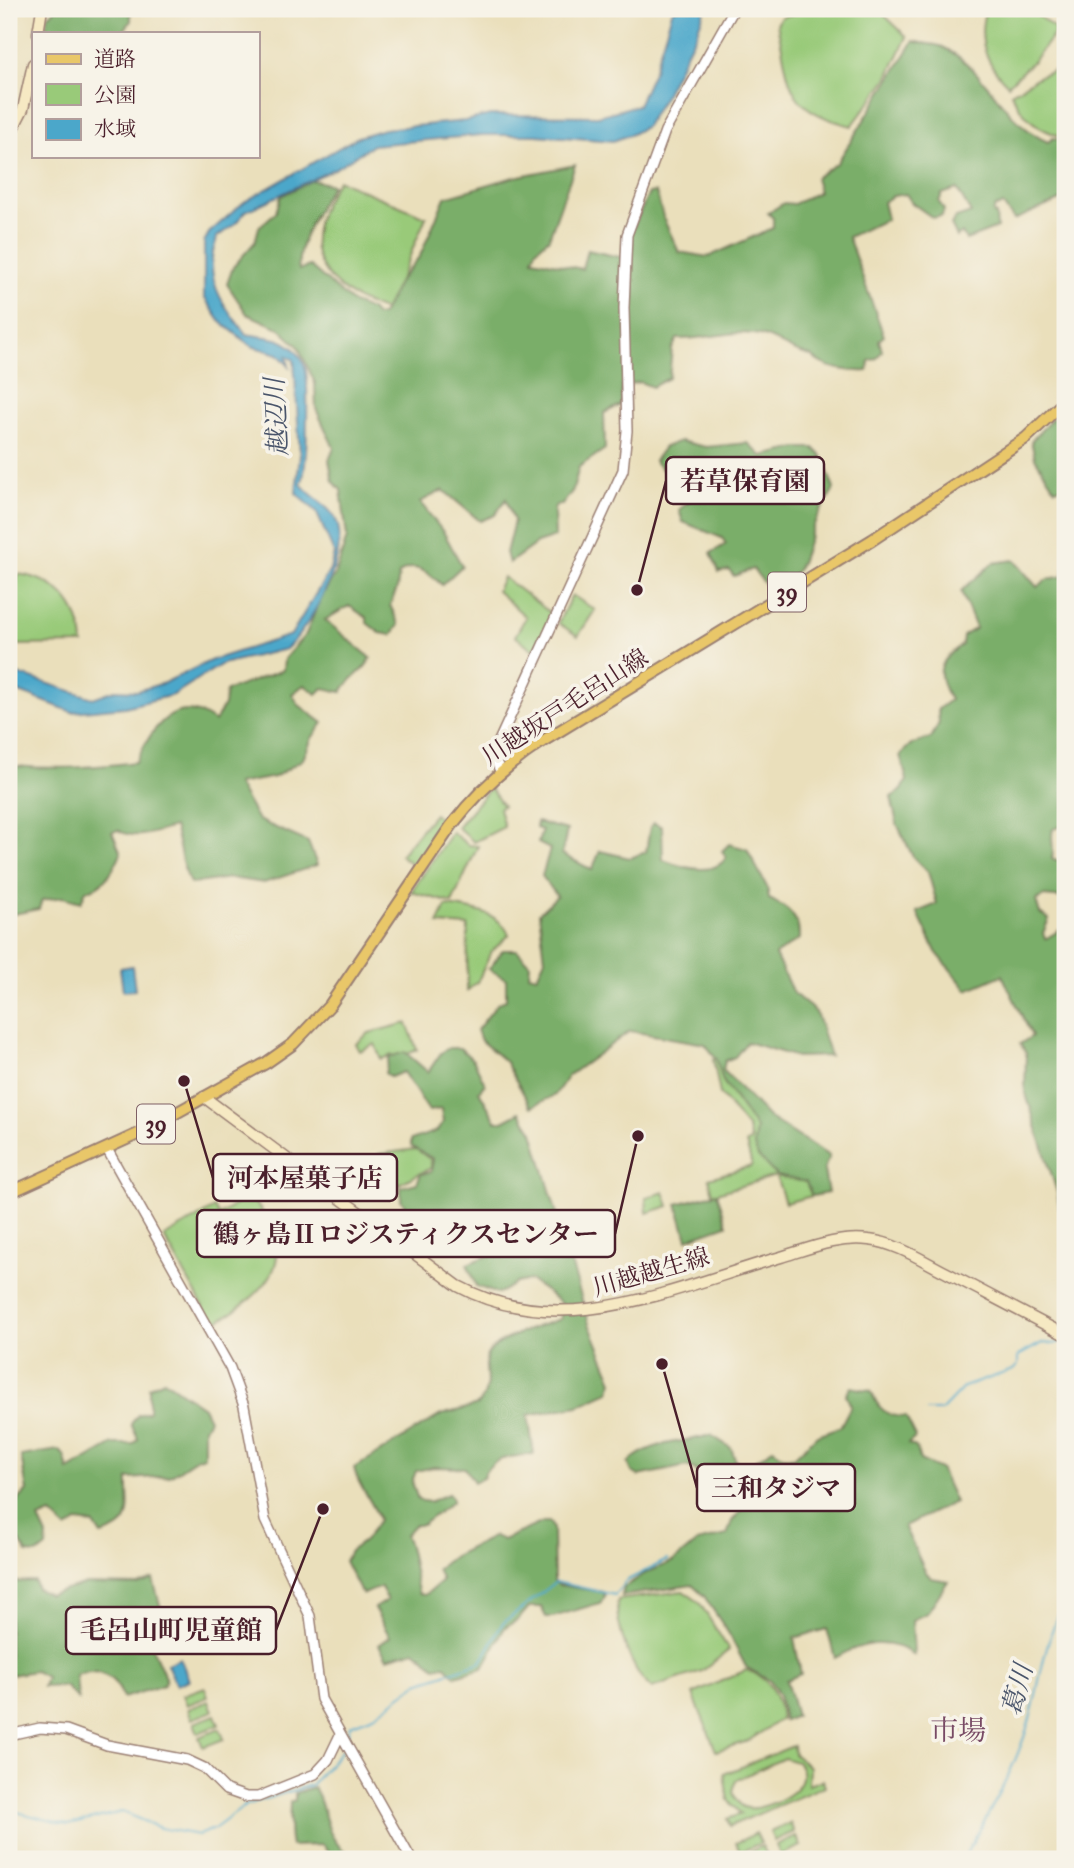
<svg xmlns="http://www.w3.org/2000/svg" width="1074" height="1868" font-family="'IM FELL Great Primer','Noto Serif JP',serif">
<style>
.green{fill:#99ca79;stroke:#727452;stroke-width:2;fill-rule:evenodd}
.forest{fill:#7aae69;stroke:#62664a;stroke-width:2}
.water{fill:#4ba7ca;stroke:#4a637a;stroke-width:2}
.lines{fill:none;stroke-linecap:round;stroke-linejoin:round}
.stream{stroke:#4ba7ca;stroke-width:2}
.tertiary-casing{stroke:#9a7f73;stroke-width:12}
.secondary-casing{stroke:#9a7f73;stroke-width:13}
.primary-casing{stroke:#9a7f73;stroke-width:14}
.tertiary{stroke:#fff;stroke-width:9}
.secondary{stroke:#f6e9c3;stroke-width:10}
.primary{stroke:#e9c769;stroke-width:10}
.labels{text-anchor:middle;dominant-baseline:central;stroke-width:7;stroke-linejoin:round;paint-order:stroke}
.shield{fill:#f7f3e8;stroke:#7e5f64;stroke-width:2}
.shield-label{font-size:23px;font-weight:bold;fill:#4a1f2b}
.street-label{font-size:24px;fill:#4a1f2b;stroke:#f7f3e8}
.water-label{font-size:26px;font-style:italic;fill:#4a556b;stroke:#f7f3e8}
.quarter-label{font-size:28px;fill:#784a65;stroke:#f7f3e8}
.leader{fill:none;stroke:#4a1f2b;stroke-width:2.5}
.callout-dot{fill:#4a1f2b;stroke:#f7f3e8;stroke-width:2.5}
.callout{fill:#f7f3e8;stroke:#4a1f2b;stroke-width:2.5}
.callout-label{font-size:26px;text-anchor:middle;font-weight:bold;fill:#4a1f2b}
</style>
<rect width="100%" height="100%" fill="#f7f3e8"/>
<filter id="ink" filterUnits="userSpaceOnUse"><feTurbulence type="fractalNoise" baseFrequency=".0143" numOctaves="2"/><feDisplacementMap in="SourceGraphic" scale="14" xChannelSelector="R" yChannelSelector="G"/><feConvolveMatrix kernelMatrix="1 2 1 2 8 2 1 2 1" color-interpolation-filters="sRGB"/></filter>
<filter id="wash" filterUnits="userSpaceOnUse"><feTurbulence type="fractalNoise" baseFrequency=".00686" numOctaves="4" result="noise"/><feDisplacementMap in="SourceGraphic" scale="28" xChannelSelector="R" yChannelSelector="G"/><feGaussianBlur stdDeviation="1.57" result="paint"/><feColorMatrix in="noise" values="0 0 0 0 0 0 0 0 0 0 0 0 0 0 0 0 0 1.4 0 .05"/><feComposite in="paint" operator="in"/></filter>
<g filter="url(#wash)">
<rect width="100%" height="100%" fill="#eadfbb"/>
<g class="green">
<path d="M813 9H878L907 37 887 79 852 126C783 110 791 84 777 24L781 17Z"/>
<path d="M986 9H1029L1054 28 1055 33 1033 61 1008 85C986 64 976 39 986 9Z"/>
<path d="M1065 67V137C1039 132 1023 117 1011 93L1042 75Z"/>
<path d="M338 180 426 217 387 311C351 300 308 274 316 229 319 211 329 195 338 180Z"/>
<path d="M9 574 17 576 16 584 18 574C56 579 81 605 83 644L13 645 9 639 11 617 9 619Z"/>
<polygon points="503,577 552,614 535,651 515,636 526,617 497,591"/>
<polygon points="572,595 595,610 578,636 558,623"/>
<polygon points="490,788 503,806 499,808 504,827 474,842 457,827"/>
<polygon points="434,814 448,824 417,868 400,855"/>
<polygon points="452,832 468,845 478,846 452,903 411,892"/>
<path d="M446 906C467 909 500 911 509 935L491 952 478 981 467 991 468 926 438 924Z"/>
<polygon points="407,1023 417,1050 394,1059 392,1055 381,1059 375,1044 360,1051 356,1044 369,1033"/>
<polygon points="716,1058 723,1081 756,1128 754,1146 777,1176 806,1182 812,1196 785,1203 776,1176 713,1194 709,1178 752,1166 746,1143 751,1141 748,1129 720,1094 713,1059"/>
<polygon points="416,1149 431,1160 431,1168 395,1186 379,1154"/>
<polygon points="231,1176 237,1185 218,1197 212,1189"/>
<polygon points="664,1192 669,1206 647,1213 646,1198"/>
<path d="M249 1196C305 1256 270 1291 213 1324L164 1237 214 1208 219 1215Z"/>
<path d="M683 1591 699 1602 729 1650 702 1671 652 1688C633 1676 613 1621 618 1600Z"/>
<path d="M746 1670C770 1677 779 1696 781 1719L748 1741 716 1751 693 1694Z"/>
<polygon points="205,1687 208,1697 187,1705 183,1695"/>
<polygon points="209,1701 213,1711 192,1719 188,1709"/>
<polygon points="215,1715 219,1725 198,1733 194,1723"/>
<polygon points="220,1729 224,1739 203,1747 199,1737"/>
<path d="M793 1746 794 1754 809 1767 808 1785 823 1780 825 1786 730 1826 727 1819 741 1814 728 1800 724 1774ZM784 1758 797 1762C820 1788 763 1811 748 1808 740 1807 735 1799 733 1792L736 1780Z"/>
<polygon points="790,1823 794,1832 774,1841 770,1832"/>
<polygon points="756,1833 761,1843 740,1852 736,1843"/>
<polygon points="796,1836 801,1846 780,1855 776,1845"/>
<polygon points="762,1846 767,1855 744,1859 742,1856"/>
</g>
<g class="forest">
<polygon points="56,9 131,9 131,21 122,33 45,33 48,16"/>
<path d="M914 41C924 45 937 43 945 48 989 72 1004 123 1048 142L1053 138 1065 140V198L1014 220 1003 205 995 207 993 213 996 215 997 228 966 240 962 233 957 237 951 225 956 218 971 213 957 189 942 194 939 202 944 210 942 216 933 218 912 203 906 194 893 196 883 202 887 219 848 237 884 336 879 340 882 351 876 359 869 361 868 371C852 372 822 369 812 356 789 352 778 339 760 335 734 329 705 340 677 339L672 349 669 378 652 387 640 382 622 386 621 405 604 413 605 449 579 467 573 490 562 505H556L554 510 555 537 537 543 509 563 506 553 514 521 506 499 495 515 480 521 443 490 420 502 444 533 462 566 442 585C429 573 413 560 399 574L397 589 390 605 399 625 392 635 380 633 367 623V618L349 606 325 620 371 658C364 673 349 677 342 692L323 688 317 694 304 685 292 694 299 705 323 723 312 738 303 759 275 777 237 784 258 820 308 842 317 865 264 883 230 878 191 884C183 875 179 842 174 827 156 832 134 841 118 830L112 832 121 853C114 869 104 888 86 890L81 902 63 897 42 900 39 909 9 915V758H13L15 766C57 770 95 767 136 762 151 729 175 692 215 722L224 705 226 691 283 670 284 659 306 634 321 597 336 573 347 537 341 490 333 481 329 460 334 448 316 409 315 383 298 346 279 328 247 314 227 284 233 267 255 242 259 227 276 212 281 196 312 180 332 185C319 206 295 246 299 270L310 266 353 303 371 310 376 316 382 315 399 281 420 256 445 197 514 177 575 165 549 238 536 250 533 259 582 269 587 250 629 259 627 241 649 193 656 192 664 220 679 252 708 257 773 228V218L768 213 784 203 794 204 819 192 815 178 837 163Z"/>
<polygon points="1065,405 1065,486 1055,489 1035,458 1031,441"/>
<path d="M680 441 706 447 748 443 762 456 798 448H814L822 456 834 489C827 500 820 511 815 522 803 549 804 584 768 588L753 569 734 576 729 570 719 572 711 553 726 544 722 538 683 522 679 510 689 501 676 483 654 461 664 447Z"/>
<path d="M1014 560 1037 587 1048 579 1064 576 1065 568V825L1053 829C1050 839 1055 848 1052 859L1065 861V898L1043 896 1036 901 1040 913 1049 919 1043 933 1045 939 1065 927V983L1059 987 1065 995V1221L1062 1222 1057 1192 1025 1091 1026 1053 1020 1044 1032 1036 1002 975 967 990 936 952 917 912 937 904 928 872 913 857 897 824 891 797 902 790 907 780 900 755 910 745 931 738 939 723 938 709 950 700C936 674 936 662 962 645L963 636 976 628 961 591 993 563Z"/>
<path d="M537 822 567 830 562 854 592 870 600 851 630 858 646 852 650 827 654 823 662 827 663 860C681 867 713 877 726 858L722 851 729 844 747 849 767 887 769 899C788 907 800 917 799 939L775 955 793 993 816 1012 830 1056 797 1057 747 1042 735 1057 725 1061 723 1070 768 1117 829 1156 824 1170 828 1193 812 1196 806 1182 777 1176 758 1157 754 1146 756 1128 723 1081 716 1058 705 1044 630 1031 568 1076 555 1095 531 1107 505 1061 481 1041 477 1030 498 1003 506 1000V979L489 969 503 950H517L530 964 529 974 537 976 545 959 539 913 557 896 542 876 550 849 538 843 542 830 536 828Z"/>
<path d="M449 1048H460L474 1061 485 1084 479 1091 496 1121H503L520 1112 533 1132 589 1324 613 1381 609 1392 578 1406 528 1415 534 1454C514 1457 490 1455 483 1478L474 1482 465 1468 434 1467 416 1471 412 1482 418 1500 429 1502 448 1494 452 1497V1502L422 1525H414L405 1535C413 1551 413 1575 419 1594L425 1595 442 1581 437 1569 454 1556 494 1536 503 1540 543 1522H550L553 1529 554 1581 559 1585 603 1592 605 1597 600 1603 553 1617H546L541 1607H529L518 1620 505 1627 483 1668 455 1676 445 1665 435 1667 415 1650 387 1658 379 1645 390 1637 374 1608 387 1600 381 1587 363 1594 360 1591 345 1561 350 1551 364 1541 379 1520C373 1500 358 1488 354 1468L441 1415 478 1405C492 1388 485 1378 486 1359 488 1340 545 1324 561 1319L560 1302 530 1280 516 1283 498 1294 476 1286 467 1264 506 1249 503 1241 486 1233 471 1239 445 1208 408 1210 401 1200V1187L417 1183 421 1174 431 1172 433 1159 411 1146V1140L437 1131 443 1122 441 1109 429 1111 403 1072 391 1077 385 1073 389 1057 405 1052 428 1072 441 1053Z"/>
<polygon points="717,1193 727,1225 687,1239 677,1204"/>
<path d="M164 1380 203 1407 209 1419 204 1428V1456L197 1458 170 1476 128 1479C127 1509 137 1525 101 1535L94 1524 77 1522 67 1529 51 1514 39 1519 47 1536 46 1547 37 1554 27 1553 19 1540 12 1507 27 1491 21 1456 58 1450 64 1455 68 1470 113 1444H133L138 1439 131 1424 138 1415 149 1412V1387Z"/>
<path d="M851 1387 871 1391C878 1409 887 1417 906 1417L916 1437 908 1444 916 1447 920 1460 940 1469 955 1502 904 1526 925 1571 931 1578 948 1581 927 1613 912 1620 914 1655C887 1637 861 1643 835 1658L827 1629 794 1638 801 1674 786 1680 796 1716 784 1721 779 1695 770 1681 746 1667 729 1634 704 1596 692 1585 622 1596 624 1587 646 1573 674 1561 697 1542 727 1535 732 1521 744 1507 735 1495 704 1489 696 1470 687 1466 639 1476 632 1472 628 1463C649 1441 683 1443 711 1435L731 1448 739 1470 773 1449 783 1456 794 1457 817 1435 840 1427 851 1406 846 1395Z"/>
<path d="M9 1538 14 1551 11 1582 34 1581 37 1589 49 1595 86 1584 138 1585 153 1579 163 1616 154 1636 153 1650 166 1679 164 1685 123 1698C116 1676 98 1667 76 1675L78 1699 65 1686 43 1687 46 1677 35 1671 9 1675Z"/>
<path d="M314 1787C328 1811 323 1838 350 1855 353 1857 361 1857 366 1859H328V1852L322 1845 291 1846C287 1829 290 1817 290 1802L295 1800V1793Z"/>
</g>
<g class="water">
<path d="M673 9H705L697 32 666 93 646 126 632 134 613 141 536 135H482L373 145 334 169 246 211 235 224 217 237C216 244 212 251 212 259 210 291 229 312 246 334 265 338 281 335 296 351 300 356 305 365 306 371 308 387 308 472 301 484 310 496 328 505 335 518 353 550 311 627 286 649L222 664 173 695 125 707 72 712 9 688V671L93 698 115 690 137 691 164 683 212 660 291 635 330 570 334 553 316 511 296 493 300 455 294 360 287 356 289 366 278 354 251 346 220 321 204 297V242L209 233 244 202 358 137 384 129 465 121 490 115 598 116 638 105 654 70Z"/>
<polygon points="132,966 135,990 123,991 120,968"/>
<polygon points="180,1658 189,1680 176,1685 167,1664"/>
</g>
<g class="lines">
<g class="stream">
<polyline points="927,1411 941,1411 964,1387 1013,1370 1018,1365 1018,1356 1042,1343 1054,1344 1065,1340"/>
<polyline points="347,1736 350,1725 376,1715 418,1683 481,1662 502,1624 556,1582 615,1595 626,1581 667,1560"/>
<polyline points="9,1810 68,1825 122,1812 160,1828 198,1835 214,1829 246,1805 311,1785 344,1748"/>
<path d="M963 1859C988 1815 1014 1772 1029 1722 1041 1683 1043 1639 1065 1603"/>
</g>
</g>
</g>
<g filter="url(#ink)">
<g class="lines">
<g class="tertiary-casing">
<g id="tertiary">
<polyline points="500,771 493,754 623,470 627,431 624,308 627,235 665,131 734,9"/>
<polyline points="107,1149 230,1368 244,1406 265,1520 310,1616 321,1699 411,1859"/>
<polyline points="9,1735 40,1728 66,1730 107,1745 187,1760 204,1768 226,1790 246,1797 258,1797 315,1774 328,1760 340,1735"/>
</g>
</g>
<g class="secondary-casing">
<g id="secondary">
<polyline points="38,33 42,9"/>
<polyline points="9,136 23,109 33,64"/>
<path d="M204 1097 458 1286C563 1343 676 1287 781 1257 810 1248 839 1236 869 1240 897 1243 923 1261 947 1273 987 1294 1026 1314 1065 1335"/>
</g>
</g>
<g class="primary-casing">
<path id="primary" d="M9 1193 140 1133 266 1063 293 1044 330 1005 451 826C478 791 506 765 543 741L872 540 1026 438 1065 401"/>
</g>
<use href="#tertiary" class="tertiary"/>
<use href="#secondary" class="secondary"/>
<use href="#primary" class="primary"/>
</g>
</g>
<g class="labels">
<g class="shield">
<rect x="768" y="572.5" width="38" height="39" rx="5"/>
<rect x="137" y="1104.5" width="38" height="39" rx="5"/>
</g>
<g class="shield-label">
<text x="787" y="592">39</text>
<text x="156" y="1124">39</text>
</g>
<g class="street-label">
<text transform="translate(565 707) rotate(-33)">川越坂戸毛呂山線</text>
<text transform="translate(651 1272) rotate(-16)">川越越生線</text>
</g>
<g class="water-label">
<text transform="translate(276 417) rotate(-93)">越辺川</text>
<text transform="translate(1017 1690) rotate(-75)">葛川</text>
</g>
<g class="quarter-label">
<text x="958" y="1730">市場</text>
</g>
</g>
<path class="leader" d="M637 590L666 481M184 1081L213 1178M638 1136L615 1234M662 1364L697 1488M323 1509L276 1630"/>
<g class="callout-dot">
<circle cx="637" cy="590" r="7"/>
<circle cx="184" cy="1081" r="7"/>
<circle cx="638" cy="1136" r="7"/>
<circle cx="662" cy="1364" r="7"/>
<circle cx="323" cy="1509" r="7"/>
</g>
<g class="callout">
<rect x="666" y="457" width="158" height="47" rx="7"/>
<rect x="213" y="1154" width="184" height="47" rx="7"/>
<rect x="197" y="1210" width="418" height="47" rx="7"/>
<rect x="697" y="1464" width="158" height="47" rx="7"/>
<rect x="66" y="1607" width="210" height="47" rx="7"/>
</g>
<g class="callout-label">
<text x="745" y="490">若草保育園</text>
<text x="305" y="1187">河本屋菓子店</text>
<text x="406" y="1243">鶴ヶ島Ⅱロジスティクスセンター</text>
<text x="776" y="1497">三和タジマ</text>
<text x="171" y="1639">毛呂山町児童館</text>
</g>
<rect width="1074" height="1868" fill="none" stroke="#f7f3e8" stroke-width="35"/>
<rect x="32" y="32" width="228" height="126" fill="#f7f3e8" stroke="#b29e9c" stroke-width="2"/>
<rect x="46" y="54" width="35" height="10" fill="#e9c769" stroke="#b29e9c" stroke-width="2"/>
<text x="94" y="66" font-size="21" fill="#4a1f2b">道路</text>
<rect x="46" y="84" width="35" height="21" fill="#99ca79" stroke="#b29e9c" stroke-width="2"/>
<text x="94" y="102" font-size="21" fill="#4a1f2b">公園</text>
<rect x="46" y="119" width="35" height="21" fill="#4ba7ca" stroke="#b29e9c" stroke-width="2"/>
<text x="94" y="136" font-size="21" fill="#4a1f2b">水域</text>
</svg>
